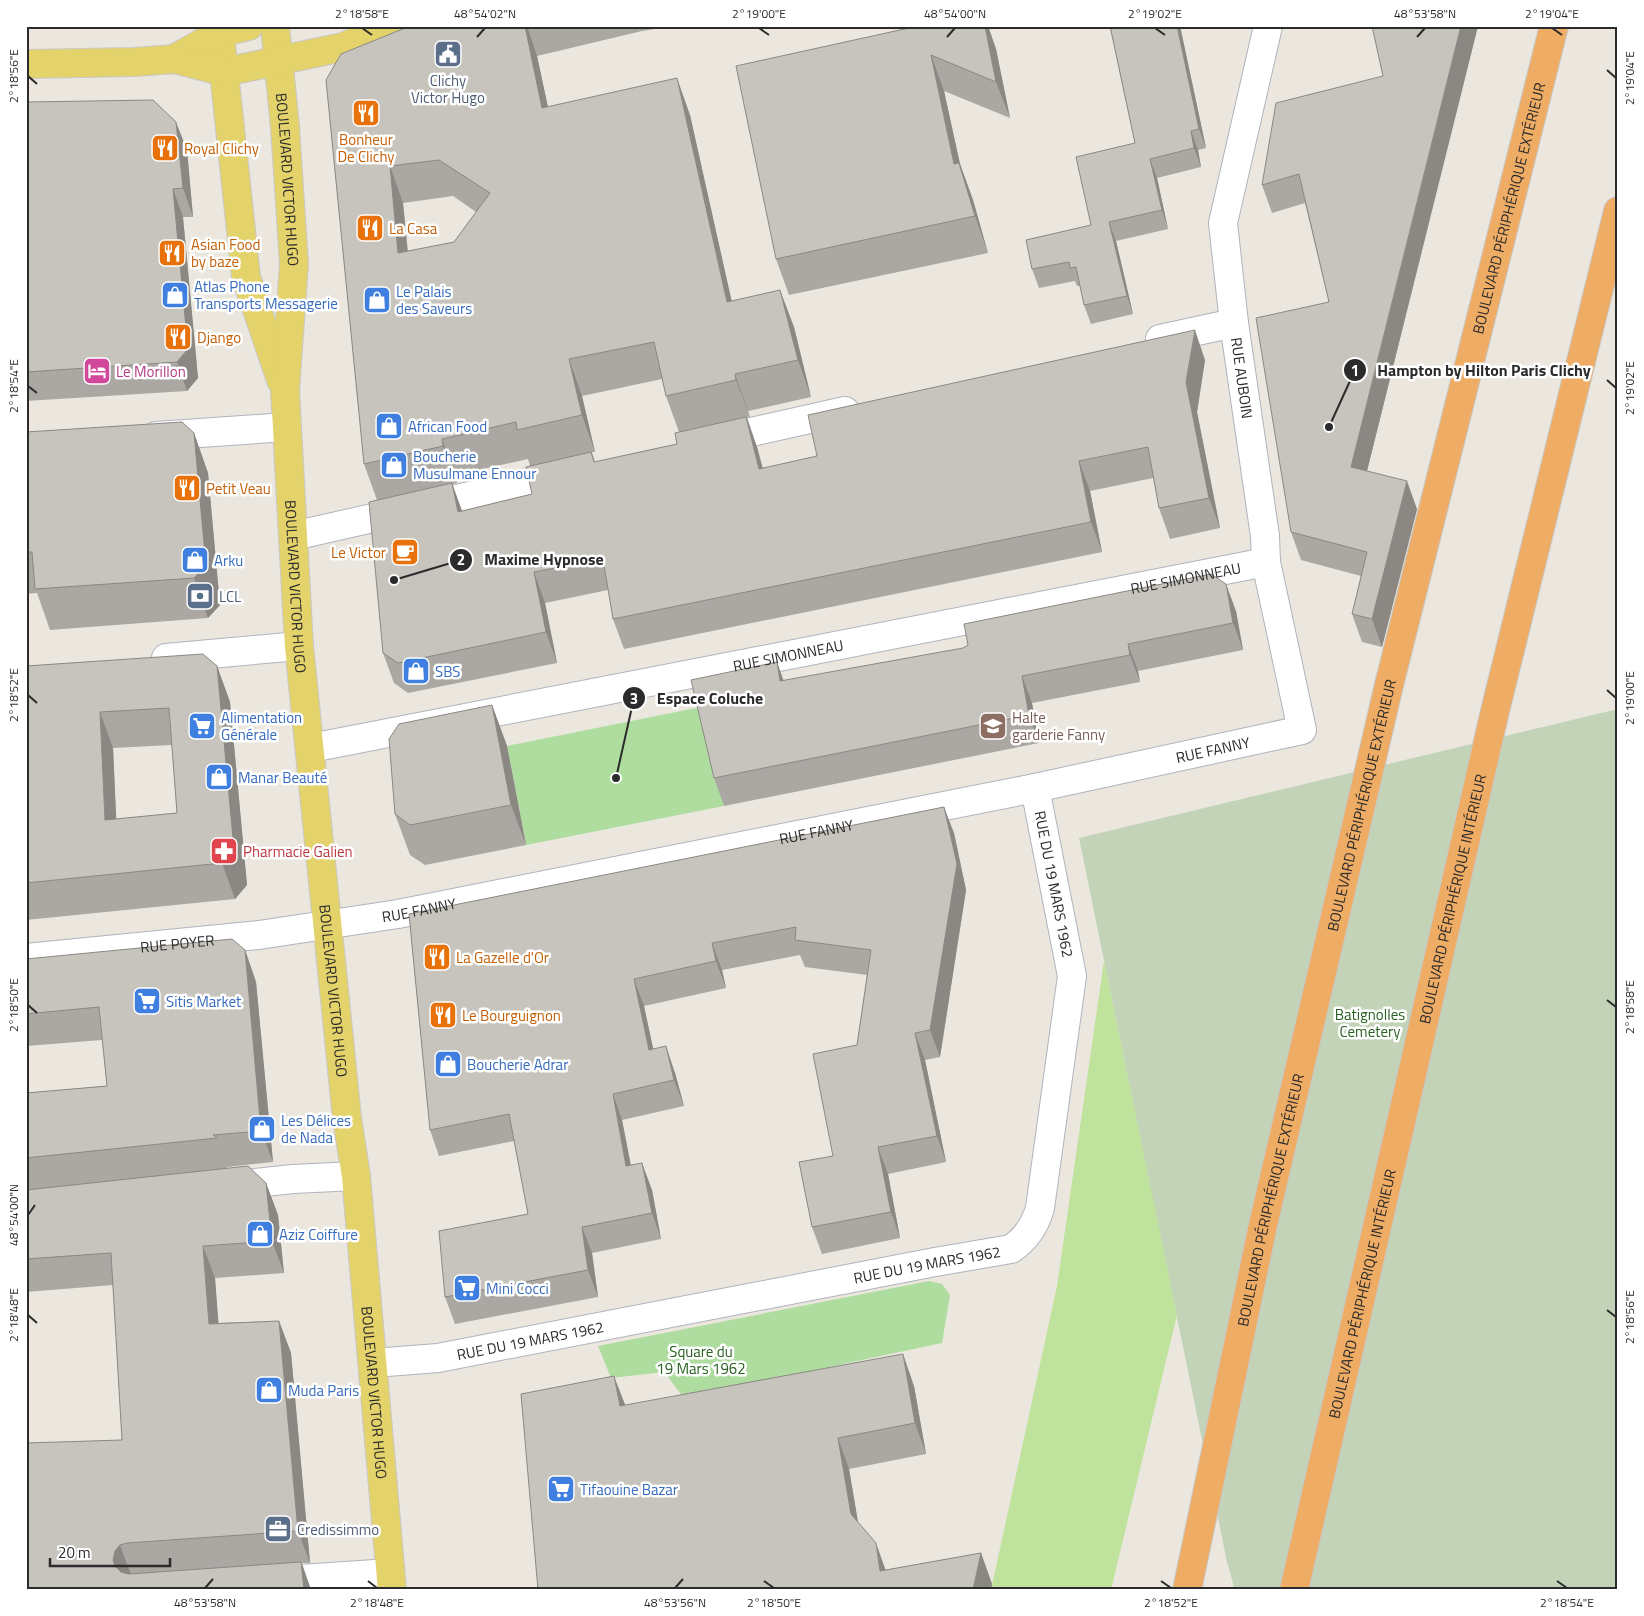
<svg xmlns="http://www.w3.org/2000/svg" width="1644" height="1616" font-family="'Titillium Web',sans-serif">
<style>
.green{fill:#afdd9f}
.cemetery{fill:#c2d3b7}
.pitch{fill:#bfe39c}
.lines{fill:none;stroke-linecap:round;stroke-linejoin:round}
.minor-casing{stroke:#b1b3bd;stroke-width:30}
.major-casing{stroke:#c8c8c8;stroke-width:30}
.highway-casing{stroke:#c8c8c8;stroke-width:30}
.minor{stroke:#fff;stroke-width:28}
.major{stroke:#e4d26a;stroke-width:28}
.highway{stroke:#efac65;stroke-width:28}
.wall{fill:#aba8a3;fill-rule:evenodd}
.shaded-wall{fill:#8b8884}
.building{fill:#c7c3bd;stroke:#8b8884;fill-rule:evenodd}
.ticks{fill:none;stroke:#2b2b2b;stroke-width:2}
.labels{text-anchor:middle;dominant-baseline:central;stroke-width:5;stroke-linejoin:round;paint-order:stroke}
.service-label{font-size:15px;fill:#4e5e75;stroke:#fff;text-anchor:start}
.food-label{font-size:15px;fill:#c56008;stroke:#fff;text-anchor:start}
.street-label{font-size:15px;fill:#2b2b2b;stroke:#fff}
.shop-label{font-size:15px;fill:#366cbe;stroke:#fff;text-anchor:start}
.hotel-label{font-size:15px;fill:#b23c85;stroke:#fff;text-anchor:start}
.education-label{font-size:15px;fill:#785e54;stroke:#fff;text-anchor:start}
.health-label{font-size:15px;fill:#be3a42;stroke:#fff;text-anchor:start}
.park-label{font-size:15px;fill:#296121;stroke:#fff}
.leader{fill:none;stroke:#2b2b2b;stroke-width:2}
.callout-dot{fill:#2b2b2b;stroke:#fff;stroke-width:2}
.mark-label{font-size:15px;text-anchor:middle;font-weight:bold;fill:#fff}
.callout-label{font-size:16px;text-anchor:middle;font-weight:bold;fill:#2b2b2b;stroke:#fff;stroke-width:5;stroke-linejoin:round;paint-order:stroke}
.neatline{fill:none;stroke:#2b2b2b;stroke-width:2}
.ticks-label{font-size:12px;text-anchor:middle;fill:#2b2b2b}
</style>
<rect width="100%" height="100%" fill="#ebe7de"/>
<g class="green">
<polygon points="701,707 724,806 526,845 507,746"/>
<polygon points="929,1281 942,1284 950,1295 942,1343 684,1398 664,1372 611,1378 598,1346"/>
</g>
<polygon class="cemetery" points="1618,709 1618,1590 1235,1590 1227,1562 1079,838"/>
<polygon class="pitch" points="1104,961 1177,1315 1111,1590 991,1590 1057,1286"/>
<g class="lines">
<g class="minor-casing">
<g id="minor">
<polyline points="1160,339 1234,323"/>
<polyline points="156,436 287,427"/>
<polyline points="716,440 845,411"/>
<polyline points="293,536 567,474"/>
<polyline points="166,658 299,646"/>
<path id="s1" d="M311 748 1266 562"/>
<path id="s2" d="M26 958 259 935 398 914 1035 788 1302 730 1266 562 1265 536 1234 323 1223 223 1268 26"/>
<polyline points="228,1186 293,1179 356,1176"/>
<path id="s3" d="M374 1363 438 1358 935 1262 1011 1249C1026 1239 1035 1226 1040 1208L1072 976 1035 788"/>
<polyline points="271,1581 390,1573"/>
</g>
</g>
<g class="major-casing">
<g id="major">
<polyline points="219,26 246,277 281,380"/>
<path id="s4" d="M275 26 285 127 294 264 285 391 299 646 347 1118 356 1176 392 1590"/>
<polyline points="174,59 220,33 249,26"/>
<polyline points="26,64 134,62 174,59 225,72 343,47 393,26"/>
</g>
</g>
<g class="highway-casing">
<g id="highway">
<path id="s5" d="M1187 1590 1263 1225 1389 685 1554 26"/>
<path id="s6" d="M1294 1590 1495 711 1618 211"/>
</g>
</g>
<use href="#minor" class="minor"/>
<use href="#major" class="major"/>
<use href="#highway" class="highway"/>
</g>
<g class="wall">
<path d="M410 26H674L642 31 537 56 548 107 690 115 731 300 794 327 811 397 748 411 750 417H747L757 447 763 468 817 456 1205 360 1197 412 1220 528 1170 539 1159 508 1153 478 1090 491 1102 552 624 649 613 619 608 590 545 603 557 663 408 693 394 683 383 653 377 500 364 464 326 80ZM453 196 476 212 454 242 408 251 403 203ZM662 379 666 396 679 432 677 444 595 462 592 452H595L582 396ZM528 459 530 466 532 494 462 511 452 484 457 483 455 475Z"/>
<polygon points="918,26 988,26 996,49 1010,118 944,91 960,164 973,200 988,253 789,295 776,259"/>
<polygon points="1110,26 1180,26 1206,148 1198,150 1201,167 1157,178 1168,229 1116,241 1133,314 1091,324 1084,305 1080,286 1077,286 1075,281 1039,288 1032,269 1091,225 1135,143"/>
<polygon points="1372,26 1478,26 1367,471 1417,509 1382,647 1362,642 1352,614 1361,576 1301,560 1291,532 1329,302 1305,203 1272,213 1262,185 1383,76"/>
<polygon points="26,102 187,150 193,217 183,217 198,378 187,391 26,401"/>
<polygon points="194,433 208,473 220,605 208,618 50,630 37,593 26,594 26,481"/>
<polygon points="1236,611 1243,650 1138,671 1140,682 1032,703 1039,743 724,806 714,778 777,662 783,681"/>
<path d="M26 666H217L230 702 247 885 235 899 26 920ZM172 745 177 813 116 819 113 748Z"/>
<polygon points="492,705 507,746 526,845 425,865 410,855 395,814"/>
<polygon points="954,833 966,890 940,1057 925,1060 946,1162 888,1174 900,1238 822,1254 812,1227 833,1156 857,1045 867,975 805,967 800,955 722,970 726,988 644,1006 653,1049 675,1073 684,1106 622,1120 631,1165 652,1190 661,1239 592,1253 598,1297 455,1324 445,1297 528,1214 514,1141 439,1156 430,1130 409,914"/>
<polygon points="245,950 256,982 273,1162 227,1167 228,1168 266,1183 278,1215 284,1273 215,1278 218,1323 279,1321 291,1353 310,1563 302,1563 311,1590 26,1590 122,1440 113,1285 26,1292 26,1093 107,1086 102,1040 26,1046 26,959"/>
<polygon points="914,1386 926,1454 849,1469 858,1523 885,1570 981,1553 992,1584 991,1590 538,1590 625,1405"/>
</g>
<g class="shaded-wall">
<polygon points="525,26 527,26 537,56 556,145 542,108"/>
<polygon points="985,26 988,26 996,49 1010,118 996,82"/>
<polygon points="1177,26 1180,26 1206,148 1199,129"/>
<polygon points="1461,26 1478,26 1361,495 1351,467"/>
<polygon points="931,55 944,91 960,164 973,200 988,253 975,216 954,164"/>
<polygon points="677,78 690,115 740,338 727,302"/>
<polygon points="176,122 187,150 193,217 183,188"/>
<polygon points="1191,131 1198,150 1201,167 1194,148"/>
<polygon points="1150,159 1157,178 1168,229 1162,210"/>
<polygon points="390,166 403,203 411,290 398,253"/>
<polygon points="173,189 183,217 198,378 187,391 177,362"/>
<polygon points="1109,222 1116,241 1133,314 1127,296"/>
<polygon points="780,290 794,327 811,397 798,360"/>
<polygon points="1195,330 1205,360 1197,412 1220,528 1209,498 1186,382"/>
<polygon points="569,359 582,396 595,452 582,415"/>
<polygon points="735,374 748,411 750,417 736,380"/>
<polygon points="746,417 757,447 770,499 759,469"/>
<polygon points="194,433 208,473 220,605 208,618 194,578"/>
<polygon points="442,439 455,475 457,483 443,446"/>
<polygon points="1079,461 1090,491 1102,552 1091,522"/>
<polygon points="1407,481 1417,509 1382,647 1372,619"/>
<polygon points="452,483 463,514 458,512"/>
<polygon points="534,572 545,603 557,663 546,632"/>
<polygon points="1226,584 1236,611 1243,650 1233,623"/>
<polygon points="1128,644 1138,671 1140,682 1130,655"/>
<polygon points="777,662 787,690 780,681"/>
<polygon points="217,666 230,702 247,885 235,899 222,863"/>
<polygon points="1022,676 1032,703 1039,743 1029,715"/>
<polygon points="492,705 507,746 526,845 511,805"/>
<polygon points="100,712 113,748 118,856 105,820"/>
<polygon points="944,807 954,833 966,890 940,1057 930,1030"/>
<polygon points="712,943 722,970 726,988 716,961"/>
<polygon points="245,950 256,982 273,1162 261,1131"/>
<polygon points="634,979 644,1006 659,1076 649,1050"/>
<polygon points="915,1033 925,1060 946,1162 937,1136"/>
<polygon points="666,1046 675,1073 684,1106 674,1080"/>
<polygon points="613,1094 622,1120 636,1193 626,1166"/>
<polygon points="878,1147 888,1174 900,1238 891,1212"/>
<polygon points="642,1163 652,1190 661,1239 652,1213"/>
<polygon points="266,1183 278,1215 284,1273 272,1241"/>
<polygon points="582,1227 592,1253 598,1297 588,1270"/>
<polygon points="203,1246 215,1278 221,1356 209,1324"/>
<polygon points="279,1321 291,1353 310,1563 298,1531"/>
<polygon points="903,1354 914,1386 926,1454 915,1423"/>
<polygon points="614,1376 626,1407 620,1406"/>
<polygon points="838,1438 849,1469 862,1545 851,1514"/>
<polygon points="876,1543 887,1574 880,1571"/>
<polygon points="120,1545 132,1577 125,1590 113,1560 115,1551"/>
<polygon points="981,1553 992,1584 991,1590 973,1590"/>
<polygon points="301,1562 311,1590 304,1590"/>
</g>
<g class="building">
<path d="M410 26H525L542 108 677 78 727 302 780 290 798 360 735 374 736 380 666 396 654 342 569 359 582 415 517 430 516 422 442 439 443 446 364 464 326 80 341 54ZM439 160 490 193 454 242 398 253 390 166Z"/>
<polygon points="918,26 985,26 996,82 931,55 954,164 959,163 975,216 776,259 736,66"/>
<polygon points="1110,26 1177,26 1199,129 1191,131 1194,148 1150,159 1162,210 1109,222 1127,296 1084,305 1076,267 1070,268 1069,262 1032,269 1026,240 1091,225 1076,157 1135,143"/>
<polygon points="1372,26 1461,26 1351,467 1407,481 1372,619 1352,614 1367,552 1291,532 1256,318 1329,302 1299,174 1262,185 1276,103 1383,76"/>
<polygon points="153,100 176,122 183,188 173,189 188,349 177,362 26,372 26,102"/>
<polygon points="1195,330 1186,382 1209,498 1159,508 1148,447 1079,461 1091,522 613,619 603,559 534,572 546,632 398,663 383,653 369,502 452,483 458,512 532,494 526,467 591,452 594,462 677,444 675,433 746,417 759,469 817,456 808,415"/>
<polygon points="182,422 194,433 206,565 194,578 35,589 32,552 26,552 26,481 27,481 26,432"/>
<polygon points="1211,574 1226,584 1233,623 1128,644 1130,655 1022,676 1029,715 714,778 691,680 777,662 780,681 963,648 968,645 964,624"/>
<path d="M203 654 217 666 234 849 222 863 26 883V666ZM169 708 177 813 105 820 100 712Z"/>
<polygon points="492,705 511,805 410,825 395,814 389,739 399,724"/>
<polygon points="944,807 957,864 930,1030 915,1033 937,1136 878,1147 891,1212 812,1227 799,1162 833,1156 813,1054 857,1045 871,950 795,940 796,927 712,943 716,961 634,979 649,1050 666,1046 674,1080 613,1094 626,1166 642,1163 652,1213 582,1227 588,1270 445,1297 439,1231 528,1214 509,1114 430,1130 409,914"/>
<polygon points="232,939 245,950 261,1131 213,1135 217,1138 26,1158 26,1093 107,1086 99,1007 26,1014 26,959"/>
<polygon points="248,1166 266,1183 272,1241 203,1246 209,1324 279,1321 298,1531 127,1543 120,1545 115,1551 113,1560 115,1566 121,1572 129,1574 301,1562 304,1590 26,1590 26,1443 122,1440 111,1253 26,1259 26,1190"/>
<polygon points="903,1354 915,1423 838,1438 851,1514 876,1543 880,1571 981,1553 973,1590 538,1590 521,1394 614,1376 620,1406"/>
</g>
<path class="ticks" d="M362 28 372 35M759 28 769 35M1155 28 1165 35M1552 28 1562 35M477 37 485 28M947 37 955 28M1417 37 1425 28M1607 70 1616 78M28 76 37 84M1607 380 1616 388M28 386 37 393M1607 690 1616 698M28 695 37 703M1607 1000 1616 1007M28 1005 37 1013M28 1215 35 1205M1607 1310 1616 1317M28 1315 37 1323M368 1581 377 1588M764 1581 774 1588M1161 1581 1171 1588M1557 1581 1567 1588M205 1588 213 1579M675 1588 683 1579"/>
<defs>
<g id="civic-square" transform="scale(1.4375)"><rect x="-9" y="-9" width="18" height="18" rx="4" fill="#5c6f8a" stroke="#fff"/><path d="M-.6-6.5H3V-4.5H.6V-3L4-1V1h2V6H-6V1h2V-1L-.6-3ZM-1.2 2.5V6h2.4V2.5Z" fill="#fff"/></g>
<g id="restaurant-square" transform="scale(1.4375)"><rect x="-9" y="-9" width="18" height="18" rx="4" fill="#e8710a" stroke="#fff"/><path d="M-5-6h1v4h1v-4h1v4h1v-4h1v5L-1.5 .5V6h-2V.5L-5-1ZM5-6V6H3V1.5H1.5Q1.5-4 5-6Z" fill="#fff"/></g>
<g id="shop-square" transform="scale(1.4375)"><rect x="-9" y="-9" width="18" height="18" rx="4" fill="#3f7fe0" stroke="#fff"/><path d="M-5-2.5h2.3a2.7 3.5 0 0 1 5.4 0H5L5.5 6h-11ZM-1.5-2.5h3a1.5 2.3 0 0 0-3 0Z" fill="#fff"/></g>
<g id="hotel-square" transform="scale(1.4375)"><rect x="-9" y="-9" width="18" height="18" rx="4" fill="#d1479c" stroke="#fff"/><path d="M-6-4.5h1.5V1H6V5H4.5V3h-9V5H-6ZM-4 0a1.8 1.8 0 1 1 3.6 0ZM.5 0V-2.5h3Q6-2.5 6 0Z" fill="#fff"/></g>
<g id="cafe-square" transform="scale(1.4375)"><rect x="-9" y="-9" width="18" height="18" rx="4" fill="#e8710a" stroke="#fff"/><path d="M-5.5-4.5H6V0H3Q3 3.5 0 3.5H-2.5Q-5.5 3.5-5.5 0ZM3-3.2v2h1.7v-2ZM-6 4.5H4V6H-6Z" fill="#fff"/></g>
<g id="bank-square" transform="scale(1.4375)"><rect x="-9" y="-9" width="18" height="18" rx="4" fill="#5c6f8a" stroke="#fff"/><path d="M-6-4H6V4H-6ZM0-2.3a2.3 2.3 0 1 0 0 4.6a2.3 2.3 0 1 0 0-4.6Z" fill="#fff"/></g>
<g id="supermarket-square" transform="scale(1.4375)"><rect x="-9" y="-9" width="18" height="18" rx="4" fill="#3f7fe0" stroke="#fff"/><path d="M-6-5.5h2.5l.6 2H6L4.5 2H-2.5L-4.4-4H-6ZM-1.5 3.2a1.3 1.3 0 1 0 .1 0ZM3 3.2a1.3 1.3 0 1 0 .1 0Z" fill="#fff"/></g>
<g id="school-square" transform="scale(1.4375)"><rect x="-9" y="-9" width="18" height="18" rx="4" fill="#8d6e63" stroke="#fff"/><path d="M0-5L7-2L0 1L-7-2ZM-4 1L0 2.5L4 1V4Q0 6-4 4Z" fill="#fff"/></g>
<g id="pharmacy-square" transform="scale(1.4375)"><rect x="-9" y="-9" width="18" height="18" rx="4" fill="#e0444e" stroke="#fff"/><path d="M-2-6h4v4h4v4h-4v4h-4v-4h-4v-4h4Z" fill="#fff"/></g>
<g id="office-square" transform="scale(1.4375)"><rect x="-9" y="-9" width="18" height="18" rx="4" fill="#5c6f8a" stroke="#fff"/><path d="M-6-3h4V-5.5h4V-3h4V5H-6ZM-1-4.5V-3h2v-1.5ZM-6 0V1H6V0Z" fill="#fff"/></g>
</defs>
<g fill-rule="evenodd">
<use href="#civic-square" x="448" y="54"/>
<use href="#restaurant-square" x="366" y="113"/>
<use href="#restaurant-square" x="165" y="148"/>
<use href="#restaurant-square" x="370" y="228"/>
<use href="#restaurant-square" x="172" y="253"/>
<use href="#shop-square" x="175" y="295"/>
<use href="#shop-square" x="377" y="300"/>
<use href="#restaurant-square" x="178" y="337"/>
<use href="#hotel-square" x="97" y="371"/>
<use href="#shop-square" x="389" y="426"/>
<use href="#shop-square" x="394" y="465"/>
<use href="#restaurant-square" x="187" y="488"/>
<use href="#cafe-square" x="405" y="552"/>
<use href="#shop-square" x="195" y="560"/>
<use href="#bank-square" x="200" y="596"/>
<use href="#shop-square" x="416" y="671"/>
<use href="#supermarket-square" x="202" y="726"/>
<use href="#school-square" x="993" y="726"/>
<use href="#shop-square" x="219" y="777"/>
<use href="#pharmacy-square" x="224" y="851"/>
<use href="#restaurant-square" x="437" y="957"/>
<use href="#supermarket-square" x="147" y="1001"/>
<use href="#restaurant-square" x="443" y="1015"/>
<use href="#shop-square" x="448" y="1064"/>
<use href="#shop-square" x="262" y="1129"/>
<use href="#shop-square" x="260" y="1234"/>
<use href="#supermarket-square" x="467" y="1288"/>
<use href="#shop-square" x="269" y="1390"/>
<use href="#supermarket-square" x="561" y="1489"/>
<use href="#office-square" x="278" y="1529"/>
</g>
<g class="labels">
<g class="service-label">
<text x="448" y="80" text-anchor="middle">Clichy<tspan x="448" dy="17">Victor Hugo</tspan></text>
<text x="219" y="596">LCL</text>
<text x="297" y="1529">Credissimmo</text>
</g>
<g class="food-label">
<text x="366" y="139" text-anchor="middle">Bonheur<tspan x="366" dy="17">De Clichy</tspan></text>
<text x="184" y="148">Royal Clichy</text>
<text x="389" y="228">La Casa</text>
<text x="191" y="244">Asian Food<tspan x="191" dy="17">by baze</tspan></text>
<text x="197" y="337">Django</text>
<text x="206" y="488">Petit Veau</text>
<text x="386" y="552" text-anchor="end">Le Victor</text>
<text x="456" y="957">La Gazelle d'Or</text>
<text x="462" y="1015">Le Bourguignon</text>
</g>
<g class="street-label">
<text stroke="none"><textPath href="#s4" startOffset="154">BOULEVARD VICTOR HUGO</textPath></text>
<text stroke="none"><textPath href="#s5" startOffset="1419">BOULEVARD PÉRIPHÉRIQUE EXTÉRIEUR</textPath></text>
<text transform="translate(1242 378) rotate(82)">RUE AUBOIN</text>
<text stroke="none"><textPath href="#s1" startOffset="891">RUE SIMONNEAU</textPath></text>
<text stroke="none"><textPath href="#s4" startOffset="562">BOULEVARD VICTOR HUGO</textPath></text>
<text stroke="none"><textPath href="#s1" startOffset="486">RUE SIMONNEAU</textPath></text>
<text stroke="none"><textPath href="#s2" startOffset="1206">RUE FANNY</textPath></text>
<text stroke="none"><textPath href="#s5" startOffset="804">BOULEVARD PÉRIPHÉRIQUE EXTÉRIEUR</textPath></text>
<text stroke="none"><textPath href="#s2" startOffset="801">RUE FANNY</textPath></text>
<text transform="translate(1054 884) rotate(79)">RUE DU 19 MARS 1962</text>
<text stroke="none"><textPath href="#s6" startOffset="709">BOULEVARD PÉRIPHÉRIQUE INTÉRIEUR</textPath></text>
<text stroke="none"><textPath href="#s2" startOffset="396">RUE FANNY</textPath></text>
<text stroke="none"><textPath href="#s2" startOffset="152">RUE POYER</textPath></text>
<text stroke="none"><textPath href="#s4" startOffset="968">BOULEVARD VICTOR HUGO</textPath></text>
<text stroke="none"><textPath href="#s5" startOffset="399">BOULEVARD PÉRIPHÉRIQUE EXTÉRIEUR</textPath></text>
<text stroke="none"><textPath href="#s3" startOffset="562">RUE DU 19 MARS 1962</textPath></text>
<text stroke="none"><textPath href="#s6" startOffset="304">BOULEVARD PÉRIPHÉRIQUE INTÉRIEUR</textPath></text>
<text stroke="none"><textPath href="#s3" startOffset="158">RUE DU 19 MARS 1962</textPath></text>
<text stroke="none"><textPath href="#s4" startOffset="1372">BOULEVARD VICTOR HUGO</textPath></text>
</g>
<g class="shop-label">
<text x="194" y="286">Atlas Phone<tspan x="194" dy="17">Transports Messagerie</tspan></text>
<text x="396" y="291">Le Palais<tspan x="396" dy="17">des Saveurs</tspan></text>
<text x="408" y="426">African Food</text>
<text x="413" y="456">Boucherie<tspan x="413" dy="17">Musulmane Ennour</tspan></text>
<text x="214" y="560">Arku</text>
<text x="435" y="671">SBS</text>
<text x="221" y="717">Alimentation<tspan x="221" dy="17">Générale</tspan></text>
<text x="238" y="777">Manar Beauté</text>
<text x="166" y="1001">Sitis Market</text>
<text x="467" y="1064">Boucherie Adrar</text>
<text x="281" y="1120">Les Délices<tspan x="281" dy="17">de Nada</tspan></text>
<text x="279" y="1234">Aziz Coiffure</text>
<text x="486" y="1288">Mini Cocci</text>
<text x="288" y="1390">Muda Paris</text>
<text x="580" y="1489">Tifaouine Bazar</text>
</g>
<g class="hotel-label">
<text x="116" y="371">Le Morillon</text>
</g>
<g class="education-label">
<text x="1012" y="717">Halte<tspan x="1012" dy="17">garderie Fanny</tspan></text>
</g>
<g class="health-label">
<text x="243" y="851">Pharmacie Galien</text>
</g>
<g class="park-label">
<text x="1370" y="1014">Batignolles<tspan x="1370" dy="17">Cemetery</tspan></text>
<text x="701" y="1351">Square du<tspan x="701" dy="17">19 Mars 1962</tspan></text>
</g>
</g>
<path class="leader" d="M1329 427L1355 370M394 580L461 560M616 778L634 698"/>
<g class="callout-dot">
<circle cx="1329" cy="427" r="5"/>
<circle cx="394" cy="580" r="5"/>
<circle cx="616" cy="778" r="5"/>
<circle cx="1355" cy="370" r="12"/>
<circle cx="461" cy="560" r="12"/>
<circle cx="634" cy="698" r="12"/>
</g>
<g class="mark-label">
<text x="1355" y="376">1</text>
<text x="461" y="565">2</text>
<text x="634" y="704">3</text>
</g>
<g class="callout-label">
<text x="1484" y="376">Hampton by Hilton Paris Clichy</text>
<text x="544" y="565">Maxime Hypnose</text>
<text x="710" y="704">Espace Coluche</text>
</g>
<rect width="1644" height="1616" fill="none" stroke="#ffffff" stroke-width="55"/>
<path d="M50 1558v8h120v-8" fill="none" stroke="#2b2b2b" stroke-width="2.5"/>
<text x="58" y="1558" font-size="15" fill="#2b2b2b" stroke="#ffffff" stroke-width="4" paint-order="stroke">20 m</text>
<rect x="28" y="28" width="1588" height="1560" class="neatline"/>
<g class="ticks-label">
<text x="362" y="18">2°18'58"E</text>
<text x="485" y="18">48°54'02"N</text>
<text x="759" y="18">2°19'00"E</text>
<text x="955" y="18">48°54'00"N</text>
<text x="1155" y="18">2°19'02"E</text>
<text x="1425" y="18">48°53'58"N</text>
<text x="1552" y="18">2°19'04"E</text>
<text transform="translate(14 76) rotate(-90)" y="4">2°18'56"E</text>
<text transform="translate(1630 78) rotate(-90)" y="4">2°19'04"E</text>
<text transform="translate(14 386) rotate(-90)" y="4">2°18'54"E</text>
<text transform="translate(1630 388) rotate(-90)" y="4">2°19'02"E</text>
<text transform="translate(14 695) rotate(-90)" y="4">2°18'52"E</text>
<text transform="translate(1630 698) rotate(-90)" y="4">2°19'00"E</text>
<text transform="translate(14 1005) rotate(-90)" y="4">2°18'50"E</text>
<text transform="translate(1630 1007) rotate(-90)" y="4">2°18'58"E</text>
<text transform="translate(14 1215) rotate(-90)" y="4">48°54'00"N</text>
<text transform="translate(14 1315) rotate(-90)" y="4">2°18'48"E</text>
<text transform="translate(1630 1317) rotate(-90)" y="4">2°18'56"E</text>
<text x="205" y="1607">48°53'58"N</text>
<text x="377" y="1607">2°18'48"E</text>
<text x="675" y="1607">48°53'56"N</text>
<text x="774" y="1607">2°18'50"E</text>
<text x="1171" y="1607">2°18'52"E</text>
<text x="1567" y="1607">2°18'54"E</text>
</g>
</svg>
